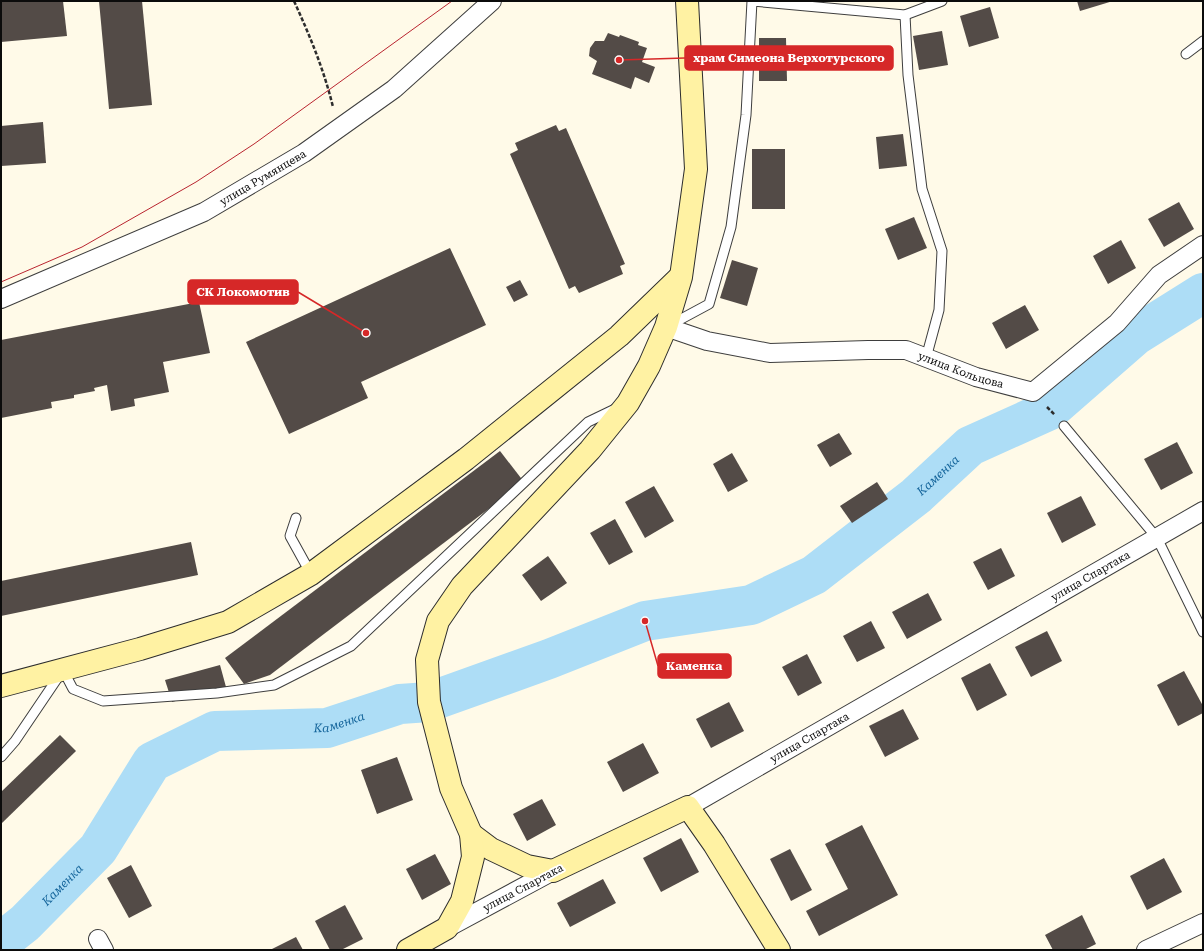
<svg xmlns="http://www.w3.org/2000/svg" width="1204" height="951" font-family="'Roboto Serif',serif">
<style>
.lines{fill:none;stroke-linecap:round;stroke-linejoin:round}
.river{stroke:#adddf6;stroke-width:40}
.building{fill:#534b47}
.lane-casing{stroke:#3e3e3e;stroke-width:11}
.street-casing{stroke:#3e3e3e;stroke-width:20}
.secondary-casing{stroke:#2d2d2d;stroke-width:24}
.path{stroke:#2d2d2d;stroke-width:2.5;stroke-dasharray:4 2;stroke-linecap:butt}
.lane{stroke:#fff;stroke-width:9}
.street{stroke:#fff;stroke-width:18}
.secondary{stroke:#fff2a3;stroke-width:22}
.tram{stroke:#b9242f;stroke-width:1}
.labels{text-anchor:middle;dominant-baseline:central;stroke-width:4;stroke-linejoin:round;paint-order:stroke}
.street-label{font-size:11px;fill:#0b0b0b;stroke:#fff}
.water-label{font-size:12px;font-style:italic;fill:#15659b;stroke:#fff}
.leader{fill:none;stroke:#d62828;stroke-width:1.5}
.callout-dot{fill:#d62828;stroke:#fff;stroke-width:1.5}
.callout{fill:#d62828;stroke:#d62828;stroke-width:1.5}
.callout-label{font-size:12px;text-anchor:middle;font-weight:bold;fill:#fff}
</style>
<rect width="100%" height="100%" fill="#fffae8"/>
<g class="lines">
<path class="river" id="s1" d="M1 942 25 923 98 849 152 762 215 731 327 728 400 704 429 702 549 659 645 621 751 605 814 575 916 496 970 446 1050 410 1136 335 1203 293"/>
</g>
<g class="building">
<polygon points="1,1 63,1 67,36 1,42"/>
<polygon points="99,1 142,1 152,105 109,109"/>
<polygon points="1077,1 1113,1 1080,11"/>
<polygon points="990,7 999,38 969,47 960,16"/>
<polygon points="942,31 948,65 919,70 913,36"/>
<polygon points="608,33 619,37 620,35 639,42 638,45 647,48 642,62 655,67 649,83 635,77 631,89 592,74 597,61 589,56 590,48 595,41 604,41"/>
<polygon points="759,38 786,38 787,81 759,81"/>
<polygon points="43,122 46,163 1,166 1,126"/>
<polygon points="556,125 559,131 566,128 625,264 620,266 623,274 579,293 575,286 569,289 510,154 518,150 515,143"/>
<polygon points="903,134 907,166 879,169 876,137"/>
<rect x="752" y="149" width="33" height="60"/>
<polygon points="1179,202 1194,229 1164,247 1148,219"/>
<polygon points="914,217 927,248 898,260 885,229"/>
<polygon points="1121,240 1136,268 1108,284 1093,256"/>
<polygon points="450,248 486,325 361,382 368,398 289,434 246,342"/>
<polygon points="732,260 758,268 747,306 720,298"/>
<polygon points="520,280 528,295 514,302 506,287"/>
<polygon points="199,302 210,353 163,362 169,392 134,399 135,406 111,411 107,385 94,388 95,391 74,395 74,398 51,402 52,408 1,418 1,340"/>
<polygon points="1025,305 1039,330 1006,349 992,323"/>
<polygon points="839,433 852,454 830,467 817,445"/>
<polygon points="1177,442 1193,473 1161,490 1144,459"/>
<polygon points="500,451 524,482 270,675 244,684 225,658"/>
<polygon points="732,453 748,481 728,492 713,464"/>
<polygon points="877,482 888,499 852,523 840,506"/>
<polygon points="654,486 674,521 645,538 625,502"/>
<polygon points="1081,496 1096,525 1062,543 1047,513"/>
<polygon points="615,519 633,552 609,565 590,533"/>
<polygon points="191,542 198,575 1,616 1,581"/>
<polygon points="1001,548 1015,576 988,590 973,562"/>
<polygon points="548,556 567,583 541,601 522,575"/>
<polygon points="928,593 942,620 907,639 892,612"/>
<polygon points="871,621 885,648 857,662 843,636"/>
<polygon points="1047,631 1062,661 1031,677 1015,647"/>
<polygon points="807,654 822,683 798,696 782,667"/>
<polygon points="990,663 1007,695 977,711 961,678"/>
<polygon points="220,665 226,687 172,702 165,680"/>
<polygon points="1184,671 1203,706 1203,713 1178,726 1157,685"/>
<polygon points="729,702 744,731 711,748 696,719"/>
<polygon points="903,709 919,739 885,757 869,726"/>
<polygon points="60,735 76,751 1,824 1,792"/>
<polygon points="643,743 659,773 623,792 607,762"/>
<polygon points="397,757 413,800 377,814 361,770"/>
<polygon points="542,799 556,825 527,841 513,814"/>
<polygon points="862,825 898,895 819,936 806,911 848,889 825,844"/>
<polygon points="681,838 699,872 661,892 643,858"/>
<polygon points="790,849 812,890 791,901 770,859"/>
<polygon points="435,854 451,884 422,900 406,869"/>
<polygon points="1164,858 1182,892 1147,910 1130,876"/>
<polygon points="131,865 152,906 129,918 107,878"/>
<polygon points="603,879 616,903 570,927 557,903"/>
<polygon points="345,905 363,939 341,950 330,950 315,921"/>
<polygon points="1082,915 1096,944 1084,950 1053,950 1045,935"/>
<polygon points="296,937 303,950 270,950"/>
</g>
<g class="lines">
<g class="lane-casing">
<g id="lane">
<polyline points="905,15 908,75 922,189 942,251 939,310 926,358"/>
<polyline points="1186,54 1203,41"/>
<polyline points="670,325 709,304 731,227 746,115 752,1 905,15 942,1"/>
<polyline points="1064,426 1157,538 1203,632"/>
<polyline points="296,518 290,536 311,574"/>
<polyline points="1,757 15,741 63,670 73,689 103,701 217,693 274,685 351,646 588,422 615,409"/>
</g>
</g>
<g class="street-casing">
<g id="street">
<path id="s2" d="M1 299 204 212 304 153 394 89 492 1"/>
<path id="s3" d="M666 327 707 341 770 353 868 350H906L976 377 1033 392 1117 323 1159 275 1203 245"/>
<path id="s4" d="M688 807 1203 511"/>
<polyline points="447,928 553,871"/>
<polyline points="98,939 104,950"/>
<polyline points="1146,950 1203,923"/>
</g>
</g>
<g class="secondary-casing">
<g id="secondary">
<polyline points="1,686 140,649 228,622 311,574 466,459 619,336 680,277"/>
<polyline points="471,834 491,849 527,866 553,871 688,807 714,844 779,950"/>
<polyline points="408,950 447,928 462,901 473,857 471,834 451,788 429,702 427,660 438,621 462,586 590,450 628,403 649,366 666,327 681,277 696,169 687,1"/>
</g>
</g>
<g class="path">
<path d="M294 1C310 36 324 70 333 107"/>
<polyline points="1047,407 1055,415"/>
</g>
<use href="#lane" class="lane"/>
<use href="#street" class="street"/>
<use href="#secondary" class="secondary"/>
<polyline class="tram" points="1,282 82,247 196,182 254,144 452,1"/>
</g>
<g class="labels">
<g class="street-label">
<text stroke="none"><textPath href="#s2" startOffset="289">улица Румянцева</textPath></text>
<text stroke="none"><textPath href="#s3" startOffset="302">улица Кольцова</textPath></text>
<text stroke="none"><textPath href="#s4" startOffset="464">улица Спартака</textPath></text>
<text stroke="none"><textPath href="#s4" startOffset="140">улица Спартака</textPath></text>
<text transform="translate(523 888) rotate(-28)">улица Спартака</text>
</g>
<g class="water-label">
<text stroke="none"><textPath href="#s1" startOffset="1092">Каменка</textPath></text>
<text stroke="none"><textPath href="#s1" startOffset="432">Каменка</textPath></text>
<text stroke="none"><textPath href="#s1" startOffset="84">Каменка</textPath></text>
</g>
</g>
<path class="leader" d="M619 60L685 58M366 333L298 292M645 621L658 666"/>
<g class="callout-dot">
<circle cx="619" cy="60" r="4"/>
<circle cx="366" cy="333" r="4"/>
<circle cx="645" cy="621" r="4"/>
</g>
<g class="callout">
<rect x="685" y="46" width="208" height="24" rx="4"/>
<rect x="188" y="280" width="110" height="24" rx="4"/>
<rect x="658" y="654" width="73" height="24" rx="4"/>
</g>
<g class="callout-label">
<text x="789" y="62">храм Симеона Верхотурского</text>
<text x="243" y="296">СК Локомотив</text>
<text x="694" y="670">Каменка</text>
</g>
<rect width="1204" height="951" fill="none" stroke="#0b0b0b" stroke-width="4"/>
</svg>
